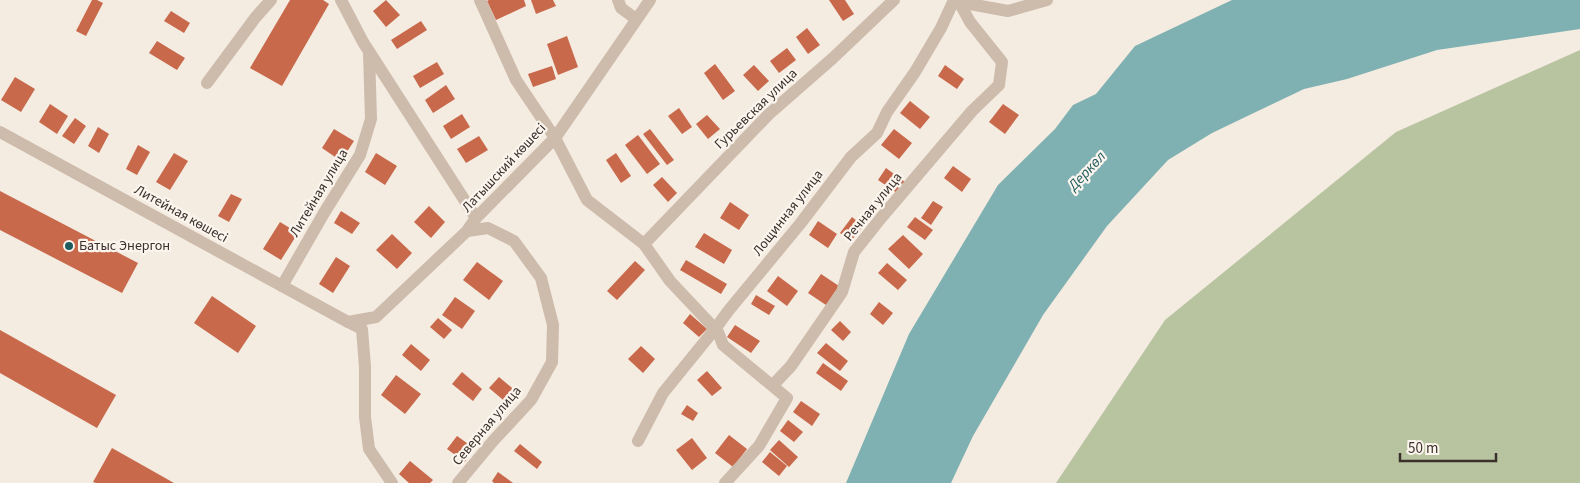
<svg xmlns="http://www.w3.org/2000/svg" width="1580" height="483" font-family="'Source Sans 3',sans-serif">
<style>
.green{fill:#b8c4a0}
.water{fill:#7fb0b2}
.building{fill:#c8694b}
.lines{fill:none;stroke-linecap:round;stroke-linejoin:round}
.minor{stroke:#cdbbac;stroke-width:12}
.poi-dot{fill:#1f5a5e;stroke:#fbf5ee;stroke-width:2}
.labels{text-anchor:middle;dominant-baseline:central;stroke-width:4.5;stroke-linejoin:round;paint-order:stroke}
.street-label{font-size:14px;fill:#3b302b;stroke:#fbf5ee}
.poi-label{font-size:14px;fill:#3b302b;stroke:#fbf5ee;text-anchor:start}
.water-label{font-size:15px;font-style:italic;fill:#1f5a5e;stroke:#fbf5ee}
</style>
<rect width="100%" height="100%" fill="#f4ebe1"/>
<polygon class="green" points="1580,50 1580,483 1056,483 1165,320 1396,132"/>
<polygon class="water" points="1232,0 1580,0 1580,29 1437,50 1347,79 1304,89 1212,133 1168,160 1107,226 1043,315 973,436 951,483 846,483 909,334 998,185 1055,129 1073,105 1096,94 1135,46"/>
<g class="building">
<polygon points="92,0 97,0 103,3 86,36 76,31"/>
<polygon points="290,0 323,0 329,4 282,86 250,68"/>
<polygon points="386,0 400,15 386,27 373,11"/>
<polygon points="489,0 524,0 526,6 496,20 487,1"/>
<polygon points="531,0 553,0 556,6 536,14"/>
<polygon points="829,0 845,0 854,14 843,21"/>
<polygon points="171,11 190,23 184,33 164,21"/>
<polygon points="421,21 427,30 397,49 391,40"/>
<polygon points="807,28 820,45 808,54 796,37"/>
<polygon points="567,36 578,67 558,75 547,44"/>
<polygon points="157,41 185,58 177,70 149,53"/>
<polygon points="787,48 796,60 779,73 770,61"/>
<polygon points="437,62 444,74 420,88 413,76"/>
<polygon points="715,64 735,91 723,100 704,73"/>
<polygon points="754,65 769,81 758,91 743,75"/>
<polygon points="945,65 964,79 957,89 938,76"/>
<polygon points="552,66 556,79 533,87 528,74"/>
<polygon points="15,77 35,89 21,112 1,100"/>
<polygon points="446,85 455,99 433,113 425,100"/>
<polygon points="910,101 930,117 920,129 900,113"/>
<polygon points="50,104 68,116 57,134 39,122"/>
<polygon points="1003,104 1019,115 1005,134 989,122"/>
<polygon points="679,108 692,127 682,134 668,116"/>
<polygon points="462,114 470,127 451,139 443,126"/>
<polygon points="707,115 720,129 708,139 696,124"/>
<polygon points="75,118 86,126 74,144 62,136"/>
<polygon points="98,127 109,134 99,153 88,146"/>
<polygon points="334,129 354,141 341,161 322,148"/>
<polygon points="650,129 674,160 667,165 643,134"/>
<polygon points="894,129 912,143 899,159 881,145"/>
<polygon points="638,135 660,164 647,174 625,145"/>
<polygon points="479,136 488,150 466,163 457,149"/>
<polygon points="138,145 150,152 137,175 126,169"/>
<polygon points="174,153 188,161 170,190 156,182"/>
<polygon points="376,153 397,166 385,185 365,172"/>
<polygon points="616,153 631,176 621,183 606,160"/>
<polygon points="953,166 971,179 962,192 944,178"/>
<polygon points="886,168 905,182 897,193 878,180"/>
<polygon points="662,177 677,193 668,202 653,185"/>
<polygon points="0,191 138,263 122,293 0,230"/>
<polygon points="231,194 242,199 229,222 218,216"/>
<polygon points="933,201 943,207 931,225 921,218"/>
<polygon points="730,202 749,215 739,230 720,218"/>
<polygon points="429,206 445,222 431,238 414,222"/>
<polygon points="341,211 360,223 352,234 334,223"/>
<polygon points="852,217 863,226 851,241 840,233"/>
<polygon points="915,217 933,230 925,240 907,227"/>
<polygon points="818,221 837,234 828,248 809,235"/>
<polygon points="280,222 298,233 281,260 263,249"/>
<polygon points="704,233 732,250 724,264 695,247"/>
<polygon points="392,234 412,253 397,269 376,250"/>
<polygon points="903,235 923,254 909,269 888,249"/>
<polygon points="336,257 350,266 333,293 319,284"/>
<polygon points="686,260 727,284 721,294 680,270"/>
<polygon points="635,261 645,270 617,300 607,291"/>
<polygon points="477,262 503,281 489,300 463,280"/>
<polygon points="887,263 907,280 898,290 878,273"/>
<polygon points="821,274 839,286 826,305 808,293"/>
<polygon points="778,276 798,291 787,306 767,291"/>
<polygon points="756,295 775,306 769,315 751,304"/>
<polygon points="212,296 256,326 238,353 194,323"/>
<polygon points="455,297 475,311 462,329 442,315"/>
<polygon points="879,302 893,313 883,325 870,314"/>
<polygon points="690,314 707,329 699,337 683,323"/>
<polygon points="438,318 452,330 444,339 430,327"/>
<polygon points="840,321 851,332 843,341 831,330"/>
<polygon points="735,325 760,341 751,353 727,337"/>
<polygon points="0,330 116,395 97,428 0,373"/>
<polygon points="826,343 848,361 840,371 817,353"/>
<polygon points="411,344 430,360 421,371 402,355"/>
<polygon points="641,346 655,359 643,373 628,359"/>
<polygon points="823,363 848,381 841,391 816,373"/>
<polygon points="707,371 722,388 712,396 697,380"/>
<polygon points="462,372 482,389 473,401 452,384"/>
<polygon points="396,375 421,394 405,414 381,395"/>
<polygon points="499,377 518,393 508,404 489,388"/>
<polygon points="801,401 820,414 812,426 793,412"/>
<polygon points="687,405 698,413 693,421 681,414"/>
<polygon points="788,420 803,432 794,442 780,431"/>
<polygon points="729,435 747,449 733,467 715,453"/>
<polygon points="457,436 474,448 465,462 447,449"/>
<polygon points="692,438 707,458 692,470 676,450"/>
<polygon points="779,440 798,457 789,467 770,450"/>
<polygon points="520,444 542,462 537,469 514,451"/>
<polygon points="112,448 174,483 96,483 93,482"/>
<polygon points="770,452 787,466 779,476 762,462"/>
<polygon points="410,461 433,480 430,483 409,483 399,474"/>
<polygon points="498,472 513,483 494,483 492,481"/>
</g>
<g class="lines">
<g class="minor">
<polyline points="341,0 363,42 476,218"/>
<polyline points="480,0 516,80 555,138 587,200 644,244 670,281 718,332 723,345 787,398 759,446 725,483"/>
<polyline points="618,0 621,8 636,19"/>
<polyline points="962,0 970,4 1008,11 1047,0"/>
<polyline points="207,83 255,18 271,0"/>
<polyline points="0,132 348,322 362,329 365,367 365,417 369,449 392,483"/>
<polyline points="644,244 769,114 833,58 894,0"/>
<polyline points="282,286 324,213 360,155 371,119 369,52"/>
<polyline points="348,322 376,317 467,231 476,218 555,138 650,0"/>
<polyline points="773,385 791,366 842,292 854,252 881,218 972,111 999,85 1002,62 970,22 958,0"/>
<polyline points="638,441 663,393 715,329 729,310 800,224 851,157 877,133 887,112 915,72 941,28 954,0"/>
<polyline points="458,483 493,441 531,400 552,362 553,325 541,278 514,241 488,228 467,231"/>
</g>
</g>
<circle class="poi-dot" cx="69" cy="246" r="5"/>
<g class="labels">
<g class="street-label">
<text transform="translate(756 109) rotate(-44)">Гурьевская улица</text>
<text transform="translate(504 168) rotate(-47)">Латышский көшесі</text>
<text transform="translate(319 193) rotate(-59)">Литейная улица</text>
<text transform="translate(873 207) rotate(-51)">Речная улица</text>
<text transform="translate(788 213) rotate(-52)">Лощинная улица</text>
<text transform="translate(181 214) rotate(29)">Литейная көшесі</text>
<text transform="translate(487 426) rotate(-50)">Северная улица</text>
</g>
<g class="poi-label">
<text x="79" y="246">Батыс Энергон</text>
</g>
<g class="water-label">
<text transform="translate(1087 171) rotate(-47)">Деркөл</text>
</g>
</g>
<path d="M1400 453v8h96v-8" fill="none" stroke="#3b302b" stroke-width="2.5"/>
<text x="1408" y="453" font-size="15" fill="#3b302b" stroke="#fbf5ee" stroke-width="4" paint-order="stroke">50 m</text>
</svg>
